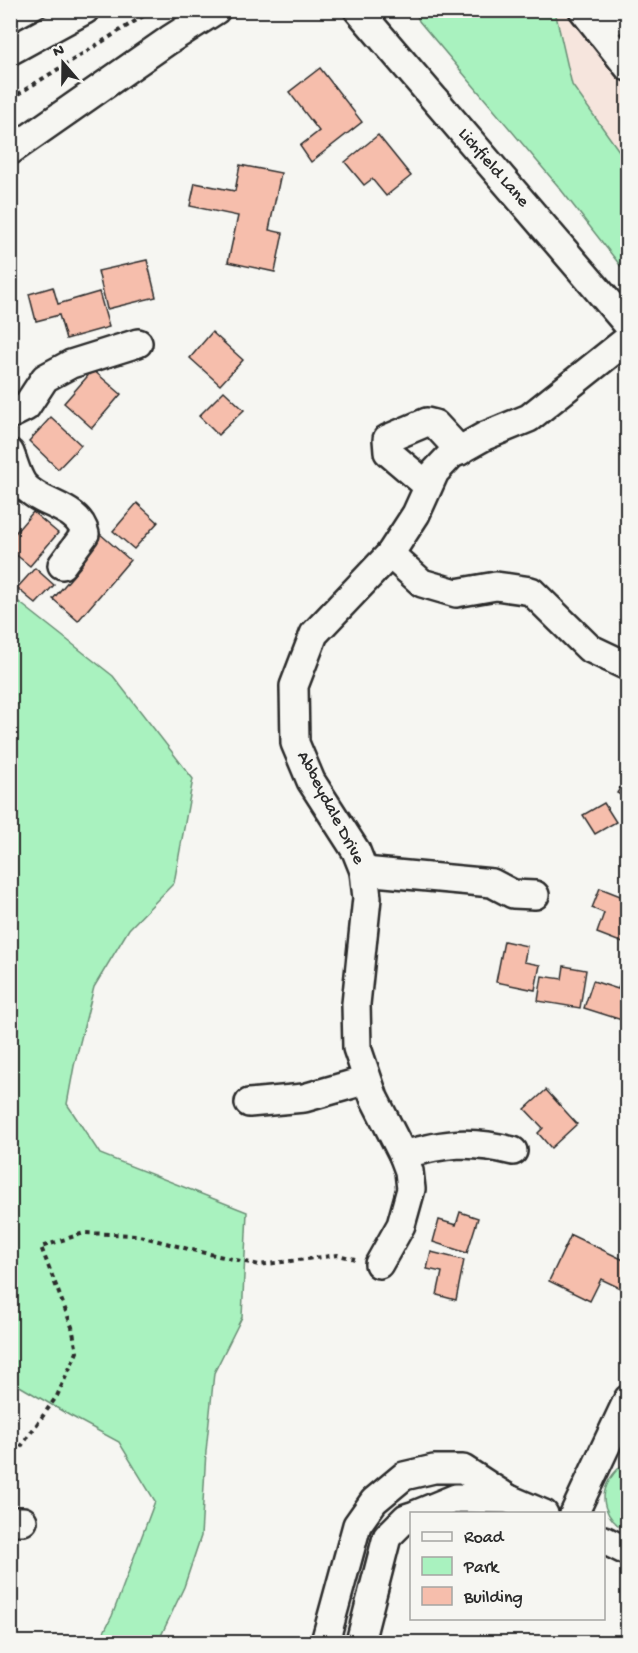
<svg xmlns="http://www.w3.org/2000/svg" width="638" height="1653" font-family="'Gochi Hand',sans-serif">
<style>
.built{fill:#f6e5dd}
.green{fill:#a9f2bf;stroke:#6a8e75;stroke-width:1.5}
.building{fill:#f6beac;stroke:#2b2b2b;stroke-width:1.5}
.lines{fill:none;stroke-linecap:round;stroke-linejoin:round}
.minor-casing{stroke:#2b2b2b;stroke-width:32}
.path{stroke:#2b2b2b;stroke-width:4;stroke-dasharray:4.5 4.5;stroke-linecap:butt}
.minor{stroke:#f6f6f2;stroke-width:27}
.labels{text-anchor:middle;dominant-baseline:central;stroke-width:4.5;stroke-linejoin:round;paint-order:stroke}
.street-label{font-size:18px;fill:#2b2b2b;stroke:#f6f6f2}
</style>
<rect width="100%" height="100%" fill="#f6f6f2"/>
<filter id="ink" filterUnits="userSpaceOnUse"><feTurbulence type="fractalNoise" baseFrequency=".0167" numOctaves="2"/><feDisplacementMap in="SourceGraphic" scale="12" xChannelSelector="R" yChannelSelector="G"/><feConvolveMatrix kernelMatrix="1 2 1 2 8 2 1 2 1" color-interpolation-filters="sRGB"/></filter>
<g filter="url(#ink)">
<polygon class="built" points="555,11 627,11 627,162 572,85"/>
<g class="green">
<polygon points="415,11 555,11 572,85 627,162 627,274 558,186 419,21"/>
<polygon points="10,595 113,676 193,779 174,883 129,929 94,987 74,1066 67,1104 100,1154 247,1212 242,1317 214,1373 206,1451 201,1536 184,1587 158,1642 99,1642 112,1616 155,1501 119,1442 69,1415 11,1381"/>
<path d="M626 1462H627V1531C606 1520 596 1498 612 1476 615 1471 621 1466 626 1462Z"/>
</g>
<g class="building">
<polygon points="320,68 362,122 311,162 300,146 319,131 289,92"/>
<polygon points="378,135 411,176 386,196 372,179 364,185 345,162"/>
<polygon points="240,165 281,173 269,230 283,233 275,272 228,262 238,216 190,206 195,183 235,191"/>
<polygon points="147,260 156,297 107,309 98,271"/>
<polygon points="53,287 58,304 99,292 109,327 66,339 59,315 36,321 29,294"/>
<polygon points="212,332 243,360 220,385 190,358"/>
<polygon points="93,370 121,394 92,428 64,403"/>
<polygon points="224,391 244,410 218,435 199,416"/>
<polygon points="51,417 81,445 58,469 29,441"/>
<polygon points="137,503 158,522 134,549 113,531"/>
<polygon points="33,512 58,533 30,566 10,550 10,539"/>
<polygon points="99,533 130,560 78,621 53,599 82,565 76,560"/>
<polygon points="35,568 54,585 36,604 17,588"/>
<polygon points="628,776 628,799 617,793"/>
<polygon points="604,803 616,822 595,834 583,815"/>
<polygon points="600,888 628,899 628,945 597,933 604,913 592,908"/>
<polygon points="504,941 527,946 524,962 540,965 535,990 496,982"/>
<polygon points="564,966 586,970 580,1008 538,1001 542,976 562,979"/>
<polygon points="593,981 618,989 620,982 628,985 628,1022 584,1008"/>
<polygon points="546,1090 577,1124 551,1148 538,1133 543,1128 525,1109"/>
<polygon points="460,1212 478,1218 467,1253 433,1242 439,1220 456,1225"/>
<polygon points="571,1235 628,1262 628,1282 624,1290 601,1279 590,1301 549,1281"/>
<polygon points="431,1252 464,1260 456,1300 437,1295 442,1272 427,1269"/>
</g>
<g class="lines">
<g class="minor-casing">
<g id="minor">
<polyline points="358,10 628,325"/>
<polyline points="583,10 628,67"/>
<polyline points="600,32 626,10"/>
<polyline points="10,51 85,10"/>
<polyline points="10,151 169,40 216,10"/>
<polyline points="10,415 26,407 45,378 71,364 138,343"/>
<path d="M10 453C14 463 17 476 23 484 40 506 79 505 85 534L62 565"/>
<polyline points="428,486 388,452 387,439 427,422 435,424 460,451"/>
<polyline points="390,554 422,583 456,593 496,586 531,591 589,648 625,665"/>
<polyline points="364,871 492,883 513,894 535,895"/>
<polyline points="249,1103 304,1098 367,1080"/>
<path d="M403 1155C445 1143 470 1140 513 1151"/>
<polyline points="379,1264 401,1225 411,1189 409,1171 403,1155 374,1098 357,1048 356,1004 367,898 364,871 356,851 311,781 295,743 294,686 314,634 390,554 416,514 435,472 451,455 485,436 529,418 628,339"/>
<polyline points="417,1514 456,1498 509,1499"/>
<polyline points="574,1514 628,1399"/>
<polyline points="10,1521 23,1521"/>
<polyline points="604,1540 628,1552"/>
<polyline points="325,1642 357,1525 374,1501 404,1476 434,1469 463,1469 509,1499 544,1514"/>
<polyline points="360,1642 387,1537 406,1518 412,1516"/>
</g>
</g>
<g class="path">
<polyline points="10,99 153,10"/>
<polyline points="10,1462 57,1396 77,1352 72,1327 41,1247 84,1233 136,1235 192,1250 259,1265 338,1255 355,1259"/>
</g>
<use href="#minor" class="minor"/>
</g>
</g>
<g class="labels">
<g class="street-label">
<text transform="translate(493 168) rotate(49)">Lichfield Lane</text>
<text transform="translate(330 808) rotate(62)">Abbeydale Drive</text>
</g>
</g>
<rect width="638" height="1653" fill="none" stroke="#f6f6f2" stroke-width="36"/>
<rect x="18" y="18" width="602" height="1617" fill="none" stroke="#2b2b2b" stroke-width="2" filter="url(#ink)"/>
<rect x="410" y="1512" width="195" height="108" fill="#f6f6f2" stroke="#a5a5a2" stroke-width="1.5"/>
<rect x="422" y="1532" width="30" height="9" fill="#f6f6f2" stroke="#a5a5a2" stroke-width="1.5"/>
<text x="464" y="1542" font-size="18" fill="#2b2b2b">Road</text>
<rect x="422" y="1557" width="30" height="18" fill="#a9f2bf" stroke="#a5a5a2" stroke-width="1.5"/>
<text x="464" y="1572" font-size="18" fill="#2b2b2b">Park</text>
<rect x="422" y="1587" width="30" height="18" fill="#f6beac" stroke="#a5a5a2" stroke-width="1.5"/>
<text x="464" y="1602" font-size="18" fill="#2b2b2b">Building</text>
<g transform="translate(63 63) rotate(340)" stroke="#f6f6f2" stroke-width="4.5" paint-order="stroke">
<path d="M0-4.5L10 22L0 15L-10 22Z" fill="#2b2b2b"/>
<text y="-9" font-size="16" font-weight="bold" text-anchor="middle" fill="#2b2b2b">N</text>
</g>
</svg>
